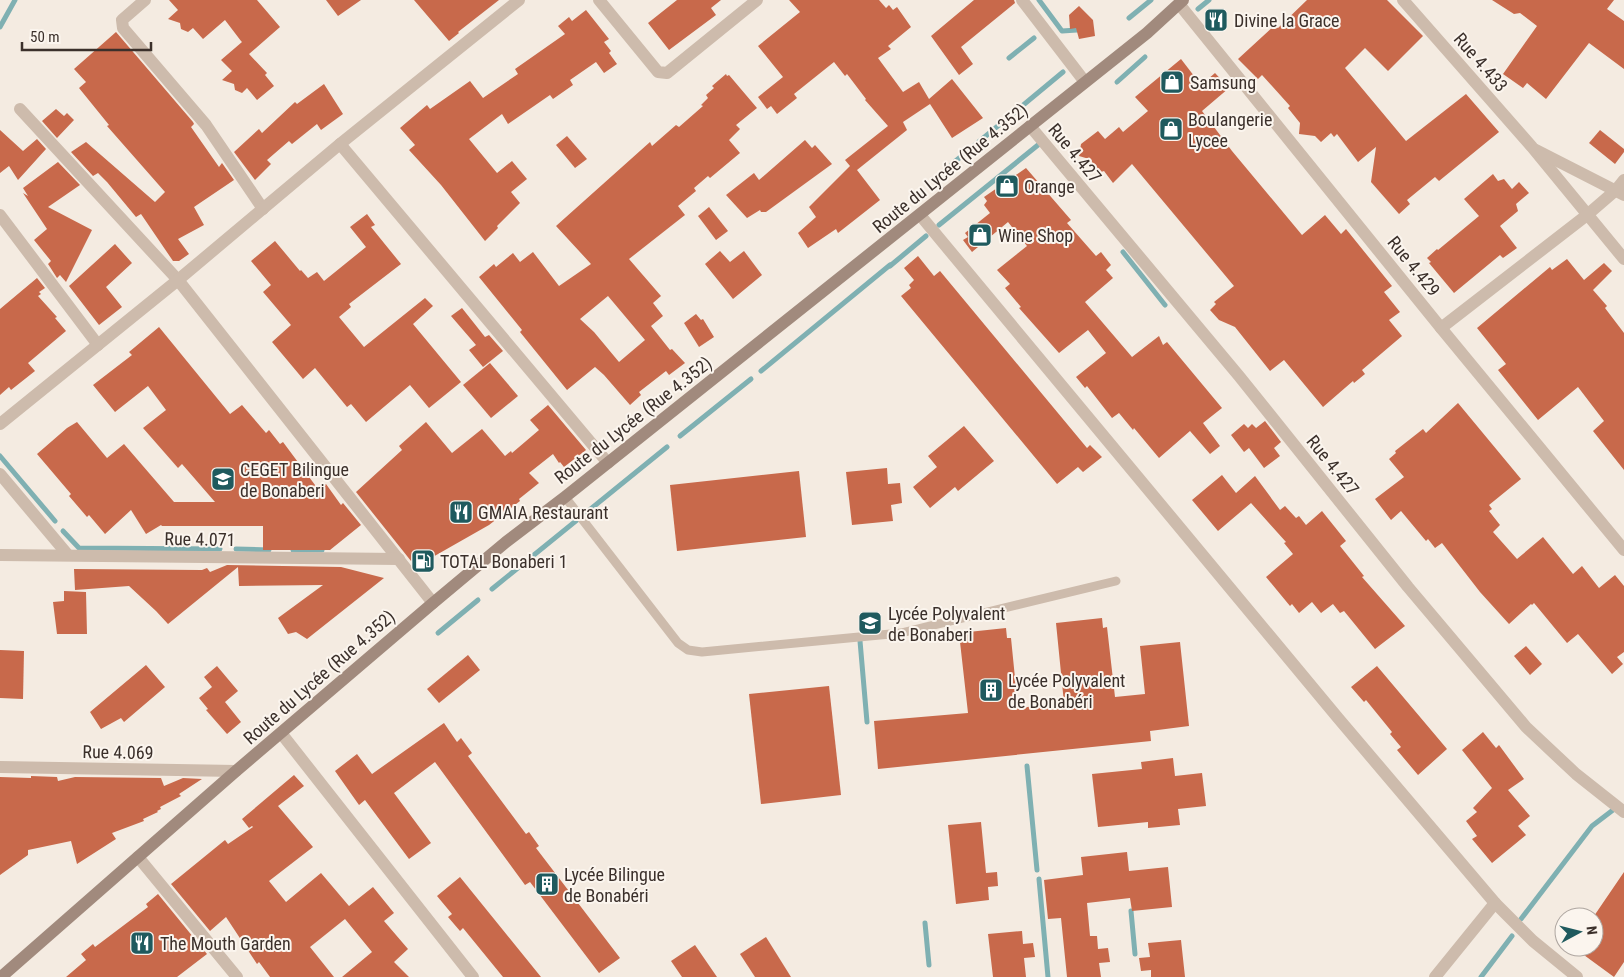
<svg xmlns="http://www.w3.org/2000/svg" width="1624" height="977" font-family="'Roboto Condensed',sans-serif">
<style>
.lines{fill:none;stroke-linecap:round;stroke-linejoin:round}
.stream{stroke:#7fb0b2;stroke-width:5}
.building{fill:#c8694b;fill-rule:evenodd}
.service{stroke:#cdbbac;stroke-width:9}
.minor{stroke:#cdbbac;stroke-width:12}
.secondary{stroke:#a18a7d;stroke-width:12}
.labels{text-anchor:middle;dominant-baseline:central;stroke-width:4;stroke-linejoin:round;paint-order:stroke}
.poi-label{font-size:18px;fill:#3b302b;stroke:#fbf5ee;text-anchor:start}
.street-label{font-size:18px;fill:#3b302b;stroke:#fbf5ee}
</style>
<rect width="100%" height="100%" fill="#f4ebe1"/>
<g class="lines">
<g class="stream">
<polyline points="1039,0 1062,31 1077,30"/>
<polyline points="1198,9 1209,0"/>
<polyline points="1129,18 1151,0"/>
<polyline points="0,27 15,0"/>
<polyline points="1009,58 1034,38"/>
<polyline points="1117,82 1145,57"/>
<polyline points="952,164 1063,72"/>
<polyline points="939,225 1038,145"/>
<polyline points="1123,252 1165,305"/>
<polyline points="890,266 926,236"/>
<polyline points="761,371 890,265"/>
<polyline points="680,436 751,379"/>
<polyline points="0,456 55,521"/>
<polyline points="63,531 79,548 220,549"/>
<polyline points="236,549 269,550"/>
<polyline points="293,550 322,550"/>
<polyline points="492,589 667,447"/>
<polyline points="438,633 478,600"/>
<polyline points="860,641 867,722"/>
<polyline points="1027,766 1037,870"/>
<polyline points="1039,879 1048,977"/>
<polyline points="1131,911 1135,954"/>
<polyline points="1521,919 1592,826 1613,810"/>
<polyline points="925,923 929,965"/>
<polyline points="1481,977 1512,936"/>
</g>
</g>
<g class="building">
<polygon points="169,0 257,0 280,27 249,54 267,73 265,75 274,86 257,100 247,88 242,93 235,90 234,84 222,80 232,71 221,60 242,42 241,41 225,20 203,39 193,28 188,32 181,29 180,23 168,19 178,10"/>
<polygon points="326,0 361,0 338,16"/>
<polygon points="414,0 499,0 458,32 459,33 449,41"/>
<polygon points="677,0 721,0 711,8 716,15 669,50 648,23"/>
<polygon points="789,0 879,0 886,8 889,5 893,10 897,7 911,27 888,46 891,49 878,58 903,92 919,82 929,99 952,79 983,118 952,138 930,104 903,122 907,130 857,170 880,200 838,233 836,229 808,248 798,233 816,217 809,207 850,166 845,160 888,126 865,100 866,99 847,74 845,76 834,62 794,94 797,98 777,114 771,106 767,109 758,97 783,77 758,46 800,12"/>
<polygon points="974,0 1014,0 1015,3 961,47 973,64 959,75 931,36"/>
<polygon points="1307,0 1387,0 1423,36 1388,71 1365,48 1345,68 1406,141 1466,94 1499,132 1439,181 1435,177 1407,200 1410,204 1399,214 1371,182 1376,147 1358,162 1337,134 1334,137 1331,133 1321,142 1315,136 1299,134 1300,123 1288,108 1290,106 1262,75 1258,79 1238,59 1275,25 1278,28"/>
<polygon points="1492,0 1614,0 1607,9 1624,21 1624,69 1589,43 1546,99 1527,83 1523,88 1503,74 1537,26 1520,13 1514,14"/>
<polygon points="1079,6 1093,20 1095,36 1079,39 1076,28 1070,29 1069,15"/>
<polygon points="1218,9 1228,20 1215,31 1205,20"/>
<polygon points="586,10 609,39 604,42 611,51 609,53 617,64 604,73 596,62 570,80 573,85 553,99 550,95 508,124 502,114 469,139 497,173 512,161 527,179 511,192 520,203 497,226 498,228 485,241 441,185 409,150 415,145 400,128 427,105 430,109 470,81 483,98 518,74 515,69 565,34 558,26 569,17 572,21"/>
<polygon points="116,32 193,122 194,124 191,127 219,167 222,163 234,180 194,207 204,225 178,239 189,254 179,261 173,261 141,214 136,217 107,182 98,173 93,176 71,152 86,142 155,202 165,192 107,126 109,125 79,88 86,82 74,69"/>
<polygon points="1181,59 1201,85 1215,73 1229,88 1202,111 1232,151 1302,235 1325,215 1341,234 1346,229 1392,286 1384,292 1400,312 1389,320 1402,336 1362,370 1365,374 1354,383 1353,381 1323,407 1284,360 1270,371 1235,327 1219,320 1210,310 1216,304 1214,302 1234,286 1132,164 1113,183 1104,171 1101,172 1089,159 1079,156 1081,144 1098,131 1105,139 1119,127 1123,132 1148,111 1135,97"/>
<path d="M726 74 727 76 729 75 757 108 736 125 740 129 729 140 740 153 710 178 708 176 694 188 696 191 678 206 685 215 629 259 661 296 653 303 663 316 651 326 670 350 672 349 685 363 669 375 666 371 639 392 641 395 630 405 604 375 595 367 567 390 520 332 522 330 479 277 494 264 496 267 513 253 520 262 533 252 559 286 591 264 556 226 650 142 652 146 676 125 679 127 703 106 701 105 708 98 706 95 714 88 712 86ZM608 296 645 340 619 362 594 332 580 319Z"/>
<polygon points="324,84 343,114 321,130 317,124 292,144 289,141 267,160 271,164 255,180 234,152 259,129 262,133 295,102 297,104"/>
<polygon points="56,109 64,116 67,113 74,120 57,138 42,121"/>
<polygon points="0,130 23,151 37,139 46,149 18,180 9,166 0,173"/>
<polygon points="1600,130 1624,149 1624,152 1615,164 1589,143"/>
<polygon points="567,136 587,159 575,168 556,145"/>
<polygon points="805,140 812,148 815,145 832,164 766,212 761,212 760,210 747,218 726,195 754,173 759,180"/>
<polygon points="58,162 80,185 48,207 92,230 66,282 60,275 57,278 50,267 48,264 51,261 34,240 47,229 23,193 28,196 23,188"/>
<polygon points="1026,168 1071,220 1067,223 1096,256 1101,252 1111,265 1106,270 1113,278 1085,302 1132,357 1159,336 1163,345 1167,342 1222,408 1203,423 1220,446 1210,454 1190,431 1159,458 1134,428 1133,430 1119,413 1112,418 1087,386 1085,388 1076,377 1106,353 1088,330 1059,353 1019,308 1021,307 1005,288 1010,284 997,270 1027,246 1008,222 972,252 963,240 968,237 965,233 990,213 984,205 987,201 984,197"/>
<polygon points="1493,174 1498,181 1504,179 1512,189 1519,182 1529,193 1516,204 1518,211 1500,226 1517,248 1503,258 1500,255 1454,293 1429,263 1431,262 1427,258 1437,249 1438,250 1479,216 1464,199"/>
<polygon points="709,207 728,231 716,240 698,216"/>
<polygon points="367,214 375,225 371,227 401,264 349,304 351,307 339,317 364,347 425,298 433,306 413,324 461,382 429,408 410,385 366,422 351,404 347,407 315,368 303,379 272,342 291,325 263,292 271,285 251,261 275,241 300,271 301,270 308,278 317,272 324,281 366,247 350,227"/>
<polygon points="115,244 132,263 106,287 122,307 99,325 69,286"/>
<polygon points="720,251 730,262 744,251 762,275 733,299 705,264"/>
<polygon points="918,256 934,276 940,271 1087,448 1090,445 1102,457 1083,472 1078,467 1057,484 901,296 911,288 909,285 914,280 904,268"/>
<polygon points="1567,259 1584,280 1604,263 1612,271 1593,290 1607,306 1605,308 1624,333 1624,470 1593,431 1604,421 1578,387 1538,420 1498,370 1506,364 1477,328 1550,267 1552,270"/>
<polygon points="37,278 45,288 39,292 41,294 38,296 57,317 55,318 66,331 28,363 35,371 11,390 9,387 0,395 0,309"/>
<polygon points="462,308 485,337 489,335 503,351 483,367 469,350 476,345 451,316"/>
<polygon points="696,314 701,320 703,319 714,337 699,347 684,323"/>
<polygon points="159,327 230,414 242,405 266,433 269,430 280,444 283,442 318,489 326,484 341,505 343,503 361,525 330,550 263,550 263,526 162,526 161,525 146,534 131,510 105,534 89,515 87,517 69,496 71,494 37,454 67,428 77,422 107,458 124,444 174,502 215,502 182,464 178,468 143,428 166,410 148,386 115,412 93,385 132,355 129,352"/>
<polygon points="490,363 518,396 491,418 463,385"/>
<polygon points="1458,403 1521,479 1489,505 1492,509 1489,511 1500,525 1493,532 1517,559 1543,537 1573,574 1582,566 1599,588 1615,575 1624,586 1624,652 1617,657 1623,664 1612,674 1578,634 1567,643 1534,603 1532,605 1531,604 1509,624 1480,592 1442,543 1435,548 1428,539 1426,541 1401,511 1391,520 1375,499 1404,477 1389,459 1396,453 1395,451 1423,429 1426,433"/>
<polygon points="548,405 586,450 564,467 560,462 559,463 553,454 529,473 539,483 519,499 520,501 489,525 431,558 419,563 411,561 356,492 402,450 399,446 426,422 452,453 482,429 505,456 511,451 512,453 539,430 530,420"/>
<polygon points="1265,421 1281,442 1274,448 1280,456 1264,468 1249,448 1244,452 1231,435 1244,424 1248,428 1252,424 1256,428"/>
<polygon points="964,426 994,461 958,491 955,487 930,508 913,487 937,467 928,456"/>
<polygon points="887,468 888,484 900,483 902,503 891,505 893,521 852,525 846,472"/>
<polygon points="799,471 806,537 677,551 670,485"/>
<polygon points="1222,475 1236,493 1255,476 1280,510 1285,506 1296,518 1299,516 1306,525 1322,511 1346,541 1340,546 1364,576 1362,577 1405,626 1375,649 1344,611 1340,613 1333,604 1321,613 1312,602 1299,613 1292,604 1290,606 1266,577 1293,554 1284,543 1286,542 1251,503 1218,531 1192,500"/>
<polygon points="227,565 341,567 384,578 307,639 296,632 288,634 278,618 323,585 239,586 238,567 168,624 156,611 129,586 75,590 74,569 202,570 207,568 210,572"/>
<polygon points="64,591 86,592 87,634 57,634 53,602 64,601"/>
<polygon points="1102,618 1103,628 1107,627 1115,697 1145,694 1140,646 1180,642 1189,726 1150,731 1151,741 878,769 874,721 968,713 959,633 1006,628 1007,638 1011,638 1018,708 1064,703 1056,623"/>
<polygon points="1526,646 1542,664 1530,675 1514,656"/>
<polygon points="0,650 24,651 23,699 0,698"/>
<polygon points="468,655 480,670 439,703 427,689"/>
<polygon points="146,665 165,687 124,722 121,718 101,729 90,712"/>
<polygon points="217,666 238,691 225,702 241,722 227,734 206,710 208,709 199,698 212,687 204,677"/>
<polygon points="1377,666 1447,749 1418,775 1397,750 1401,747 1390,734 1392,732 1366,700 1364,702 1351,687"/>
<polygon points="829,686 841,795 761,804 749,694"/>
<polygon points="444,723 457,742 461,738 472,753 468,756 526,834 529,832 539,846 536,848 620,958 599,973 530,882 525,885 435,762 394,793 431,843 409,859 365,800 359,805 335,771 357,754 372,774"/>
<polygon points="1483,732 1496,748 1499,745 1524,779 1508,790 1530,816 1518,826 1526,835 1492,863 1472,839 1477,836 1466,821 1477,812 1473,808 1492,788 1462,750"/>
<polygon points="1173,758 1175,776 1202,773 1206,806 1178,809 1180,825 1148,828 1148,822 1098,827 1092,774 1142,769 1141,762"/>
<polygon points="294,775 304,786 278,806 313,847 269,881 286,902 321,873 349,906 373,887 394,913 384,921 408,949 394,962 409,977 342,977 372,952 345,919 310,947 334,977 270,977 259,962 257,964 226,917 210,931 171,884 225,840 228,844 253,827 252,826 249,828 242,819"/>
<polygon points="31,776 57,777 58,781 75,777 161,778 164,786 183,778 202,779 179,794 181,796 160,807 161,809 157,811 158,812 143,819 144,821 112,833 116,839 77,864 71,841 28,850 28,855 0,875 0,777 31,778"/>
<polygon points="981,822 986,873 997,872 998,886 988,887 989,900 956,904 948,825"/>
<polygon points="1127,852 1129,871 1168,867 1172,907 1132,911 1130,898 1087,903 1090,936 1097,936 1098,949 1108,948 1110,962 1099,963 1101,977 1067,977 1061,918 1048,919 1044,880 1083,875 1081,857"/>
<polygon points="1624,872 1624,962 1614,977 1573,947 1594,947 1594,916"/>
<polygon points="460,877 541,977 503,977 463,928 460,931 448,917 452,914 437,896"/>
<polygon points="158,894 207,954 177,977 66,977 86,960 81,954 93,944 95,947 148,907 146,904"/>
<polygon points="1022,931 1023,944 1033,943 1035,957 1024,958 1026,977 993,977 988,934"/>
<polygon points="766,937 791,977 755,977 740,954"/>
<polygon points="1181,940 1185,977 1151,977 1151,970 1141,971 1139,958 1150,957 1148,943"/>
<polygon points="695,945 717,977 682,977 671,961"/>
</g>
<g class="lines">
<polyline class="service" points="565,497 678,643 688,650 702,652 901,633 1116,581"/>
<g class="minor">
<polyline points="145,0 122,20 123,28 206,125 263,209"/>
<polyline points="599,0 658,72 667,73 757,0"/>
<polyline points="1022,0 1085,82"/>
<polyline points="1403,0 1532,147 1624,259"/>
<polyline points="1179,4 1441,328 1624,550"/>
<polyline points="20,109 178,280 433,603"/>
<polyline points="1030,126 1239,376 1408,587 1526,727 1576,774 1624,812"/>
<polyline points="340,144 608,463"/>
<polyline points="1536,150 1624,195"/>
<polyline points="0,215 98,345"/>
<polyline points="920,215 1338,718 1495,903 1533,941 1577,977"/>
<polyline points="1441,328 1587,215 1616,190 1624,180"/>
<polyline points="0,424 178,280 340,144 519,0"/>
<polyline points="0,474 68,555"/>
<polyline points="0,555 399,559"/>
<polyline points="281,733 473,977"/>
<polyline points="0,767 236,771"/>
<polyline points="138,857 237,977"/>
<polyline points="1435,977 1495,903"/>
</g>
<polyline class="secondary" points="1,977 236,771 433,603 506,542 565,497 1147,33 1183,0"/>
</g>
<defs>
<g id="restaurant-square" transform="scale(1.25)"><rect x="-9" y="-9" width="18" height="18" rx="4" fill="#1f5a5e" stroke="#fbf5ee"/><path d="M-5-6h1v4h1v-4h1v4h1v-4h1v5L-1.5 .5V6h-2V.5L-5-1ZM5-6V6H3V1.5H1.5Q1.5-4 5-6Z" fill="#fff"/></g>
<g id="shop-square" transform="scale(1.25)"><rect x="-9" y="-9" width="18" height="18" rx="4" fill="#1f5a5e" stroke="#fbf5ee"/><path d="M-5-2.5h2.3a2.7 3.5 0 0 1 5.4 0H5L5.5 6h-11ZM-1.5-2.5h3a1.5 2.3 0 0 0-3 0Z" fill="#fff"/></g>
<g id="school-square" transform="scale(1.25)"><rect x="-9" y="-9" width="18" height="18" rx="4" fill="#1f5a5e" stroke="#fbf5ee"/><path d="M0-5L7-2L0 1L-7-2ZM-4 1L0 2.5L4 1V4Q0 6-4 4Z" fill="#fff"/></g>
<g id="fuel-square" transform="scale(1.25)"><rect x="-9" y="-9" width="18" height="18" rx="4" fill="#1f5a5e" stroke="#fbf5ee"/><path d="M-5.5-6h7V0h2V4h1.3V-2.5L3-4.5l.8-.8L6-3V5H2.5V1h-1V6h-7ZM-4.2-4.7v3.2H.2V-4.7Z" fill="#fff"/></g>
<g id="building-square" transform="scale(1.25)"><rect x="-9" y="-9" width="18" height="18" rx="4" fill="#1f5a5e" stroke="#fbf5ee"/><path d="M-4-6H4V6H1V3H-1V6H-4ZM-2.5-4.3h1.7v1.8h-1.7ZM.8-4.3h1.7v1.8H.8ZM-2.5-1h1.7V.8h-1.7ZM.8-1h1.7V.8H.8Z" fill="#fff"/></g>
</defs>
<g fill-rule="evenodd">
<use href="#restaurant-square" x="1216" y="20"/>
<use href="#shop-square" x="1172" y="82"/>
<use href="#shop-square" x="1171" y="129"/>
<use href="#shop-square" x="1007" y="186"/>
<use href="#shop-square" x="980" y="235"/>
<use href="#school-square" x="223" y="479"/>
<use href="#restaurant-square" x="461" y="512"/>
<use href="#fuel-square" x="423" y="561"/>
<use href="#school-square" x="870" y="623"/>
<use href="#building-square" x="991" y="690"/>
<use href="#building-square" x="547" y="884"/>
<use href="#restaurant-square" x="142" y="943"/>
</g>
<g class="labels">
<g class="poi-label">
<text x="1234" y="20">Divine la Grace</text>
<text x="1190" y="82">Samsung</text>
<text x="1188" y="119">Boulangerie<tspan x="1188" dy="21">Lycee</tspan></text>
<text x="1024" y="186">Orange</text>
<text x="998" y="235">Wine Shop</text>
<text x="240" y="469">CEGET Bilingue<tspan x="240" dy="21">de Bonaberi</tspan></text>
<text x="478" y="512">GMAIA Restaurant</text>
<text x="440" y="561">TOTAL Bonaberi 1</text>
<text x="888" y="613">Lycée Polyvalent<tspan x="888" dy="21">de Bonaberi</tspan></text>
<text x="1008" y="680">Lycée Polyvalent<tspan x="1008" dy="21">de Bonabéri</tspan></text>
<text x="564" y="874">Lycée Bilingue<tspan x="564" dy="21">de Bonabéri</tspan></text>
<text x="160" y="943">The Mouth Garden</text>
</g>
<g class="street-label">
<text transform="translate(1481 62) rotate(49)">Rue 4.433</text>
<text transform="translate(1075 153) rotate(50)">Rue 4.427</text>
<text transform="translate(950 168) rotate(-39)">Route du Lycée (Rue 4.352)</text>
<text transform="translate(1414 266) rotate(51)">Rue 4.429</text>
<text transform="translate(633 420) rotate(-38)">Route du Lycée (Rue 4.352)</text>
<text transform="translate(1333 465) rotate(51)">Rue 4.427</text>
<text transform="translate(200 539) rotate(1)">Rue 4.071</text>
<text transform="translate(319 677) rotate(-41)">Route du Lycée (Rue 4.352)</text>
<text transform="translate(118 752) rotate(1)">Rue 4.069</text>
</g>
</g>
<g transform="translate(1579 932) rotate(83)"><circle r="24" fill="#fbf5ee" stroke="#aea6a0"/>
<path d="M0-4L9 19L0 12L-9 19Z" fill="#1f5a5e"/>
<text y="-8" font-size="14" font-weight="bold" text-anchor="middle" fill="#3b302b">N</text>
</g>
<path d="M22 42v8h129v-8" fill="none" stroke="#3b302b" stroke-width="2.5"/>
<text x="30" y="42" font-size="15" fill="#3b302b" stroke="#fbf5ee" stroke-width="4" paint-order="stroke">50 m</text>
</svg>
